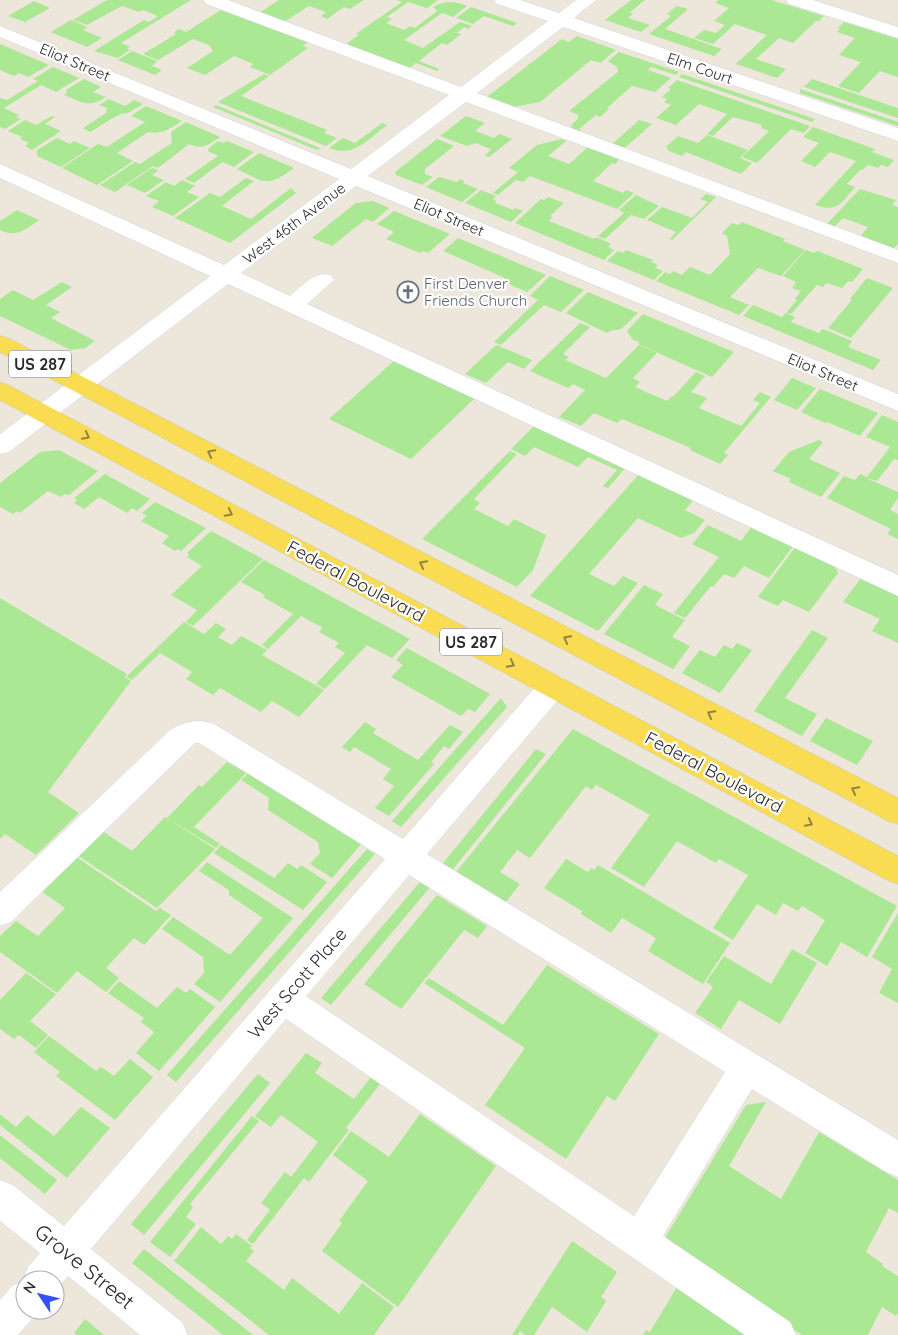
<svg xmlns="http://www.w3.org/2000/svg" width="898" height="1335" font-family="Quicksand,sans-serif">
<style>
.green{fill:#abe893}
.lines{fill:none;stroke-linecap:round;stroke-linejoin:round}
.minor-casing{stroke:#d0d2e4;stroke-width:1}
.major-casing{stroke:#c8c8c8;stroke-width:1}
.minor{fill:#fff;fill-rule:evenodd}
.major{fill:#fadc52;fill-rule:evenodd}
.oneway{stroke:#92833e}
.labels{text-anchor:middle;dominant-baseline:central;stroke-width:4.5;stroke-linejoin:round;paint-order:stroke}
.far-street-label{font-size:15px;fill:#2a2a2a;stroke:#fff}
.far-worship-label{font-size:15px;fill:#5b616d;stroke:#fff;text-anchor:start}
.shield{fill:#fff;stroke:#6a6a6a;stroke-width:1}
.shield-label{font-size:16px;font-weight:bold;fill:#2a2a2a}
.street-label{font-size:18px;fill:#2a2a2a;stroke:#fff}
.near-street-label{font-size:21px;fill:#2a2a2a;stroke:#fff}
</style>
<rect width="100%" height="100%" fill="#ede6da"/>
<g class="green">
<polygon points="107,0 191,0 121,43 130,47 127,49 130,50 118,58 94,51 144,20 149,22 158,16 143,10 139,12 122,6 87,25 73,20"/>
<polygon points="279,0 364,0 350,9 344,7 327,19 321,16 326,12 309,6 284,22 259,13"/>
<path d="M396 0H438L427 8 408 2 387 17 392 19 386 23 404 30 410 26 415 28 437 11 433 7C446 0 453 1 467 6L453 17 442 13 404 40 423 48 460 22 472 26 468 29 464 27 457 33 461 34 447 45 442 43 419 61 439 69 437 71 416 63 407 70 343 46 359 35 356 34 402 2Z"/>
<polygon points="631,0 645,0 630,12 633,14 628,18 650,25 641,32 605,20"/>
<polygon points="719,0 771,0 824,16 819,21 816,21 793,43 779,38 756,59 786,69 777,78 736,64 767,35 735,24 713,44 694,38 704,30 716,33 725,25 714,21 729,8 715,3"/>
<polygon points="34,1 50,8 25,22 8,16"/>
<polygon points="677,6 688,9 665,29 722,49 714,56 649,34 671,16 667,14"/>
<polygon points="471,7 517,23 513,26 484,16 473,24 456,18"/>
<polygon points="221,10 308,42 303,46 308,48 270,75 250,67 253,64 234,56 205,75 187,68 213,51 209,45 193,39 158,60 143,54 176,34 174,32 179,29 186,32"/>
<polygon points="71,20 87,27 83,30 102,38 87,47 51,32"/>
<polygon points="844,22 898,39 898,77 880,71 859,93 838,86 861,62 839,55 855,38 837,32 840,29 838,28"/>
<polygon points="577,36 616,50 600,63 591,60 540,102 513,107 487,97 562,39 569,42"/>
<polygon points="0,44 49,65 28,77 19,73 14,76 0,70"/>
<polygon points="132,51 157,61 152,66 162,70 155,75 118,60"/>
<polygon points="619,52 679,72 676,75 651,67 648,70 671,78 655,92 632,86 607,108 609,109 600,117 596,115 579,129 581,130 579,133 569,129 573,126 571,125 579,118 577,117 579,115 569,111 618,72 617,67 608,61"/>
<polygon points="53,67 79,78 56,92 41,85 4,108 19,115 16,117 21,119 5,129 0,127 0,98 7,100 38,81 33,79"/>
<polygon points="264,74 269,76 241,96 327,130 324,133 337,138 326,146 218,102"/>
<polygon points="682,74 815,119 812,122 679,77"/>
<path d="M84 79 101 87 93 92 106 97C87 109 80 101 64 95L67 93 66 90Z"/>
<polygon points="812,79 898,108 898,118 804,87"/>
<polygon points="677,80 810,126 804,133 791,129 757,163 742,157 769,131 761,128 762,125 733,117 713,136 707,134 727,114 699,104 676,125 656,118 671,105 664,102 667,99 662,97 671,89 668,88"/>
<polygon points="800,89 898,122 898,126 800,93"/>
<polygon points="109,99 125,106 134,100 143,104 128,113 121,114 113,118 90,132 83,128 106,113 107,108 99,105"/>
<polygon points="216,105 320,148 317,150 213,107"/>
<path d="M146 106 182 121C170 129 161 135 148 132L117 153 133 161 97 185 62 168 98 144 107 147 145 122 131 116Z"/>
<polygon points="52,116 55,117 45,124 61,131 32,150 25,146 29,143 20,139 22,137 8,131 25,120 36,125"/>
<polygon points="466,116 485,123 475,131 494,138 500,134 512,139 489,157 485,156 491,149 475,143 467,146 440,136"/>
<polygon points="639,120 652,124 622,150 610,146"/>
<path d="M186 122 220 137C208 145 203 150 189 144L158 168 153 166 115 192 100 185 135 162 140 164 172 143 171 132Z"/>
<path d="M382 123 387 125C368 139 354 158 329 148L343 138 355 143Z"/>
<path d="M813 127 875 149 872 152 894 160 888 167 881 165 878 168 868 165 862 170H860L847 184 855 187C841 203 838 213 815 205L856 161 830 152 815 167 801 161 819 143 803 137Z"/>
<polygon points="707,135 748,150 740,158 752,163 741,174 686,152 682,156 669,151 666,147 678,136 698,143"/>
<polygon points="57,138 70,144 74,141 90,148 61,167 37,156 37,150"/>
<polygon points="437,139 454,146 425,169 425,174 433,177 422,185 396,175 395,172"/>
<polygon points="561,139 566,141 548,156 569,164 588,147 620,159 615,164 612,163 593,181 623,193 626,190 634,193 617,209 530,176 523,182 516,180 498,195 493,193 518,172 509,168 537,145"/>
<polygon points="218,141 223,143 227,141 254,152 234,167 222,162 194,183 185,179 218,156 208,151 209,148"/>
<path d="M259 153 294 168C265 190 262 180 237 169Z"/>
<polygon points="152,168 159,170 152,175 164,180 145,193 127,185"/>
<polygon points="439,177 457,182 460,179 464,181 463,183 478,189 462,202 426,187"/>
<polygon points="246,178 254,181 222,206 251,219 291,188 296,193 230,243 175,218 210,193 220,197"/>
<polygon points="182,180 195,186 187,192 199,197 173,216 152,207 159,201 146,196 166,182 174,186"/>
<polygon points="860,189 896,200 892,205 898,207 898,244 892,250 859,238 868,227 843,218 833,228 826,225"/>
<polygon points="481,190 496,196 493,199 496,201 495,203 513,210 515,208 523,211 511,222 465,203"/>
<polygon points="706,194 716,197 672,240 670,239 676,232 647,220 662,207 692,218 708,202 700,199"/>
<polygon points="636,195 659,206 644,219 631,215 605,239 598,236 624,213 619,210"/>
<polygon points="548,197 564,203 550,216 552,217 549,221 594,239 597,237 611,244 608,247 614,250 604,260 515,223 541,199 544,200"/>
<polygon points="373,201 389,208 373,222 366,219 332,246 312,238 356,203"/>
<path d="M17 210 39 220C25 230 16 238 0 230V221Z"/>
<polygon points="394,211 450,234 428,253 423,251 420,253 386,239 394,232 377,224"/>
<polygon points="742,222 785,239 783,241 805,250 781,276 758,268 730,297 749,305 739,315 656,281 665,272 670,274 673,271 682,275 690,267 710,275 730,254 727,236 722,233 732,223 738,225"/>
<polygon points="458,238 546,275 527,292 502,281 505,278 443,251"/>
<polygon points="626,250 653,260 651,262 658,265 655,268 663,271 654,280 607,261 618,251 623,253"/>
<polygon points="806,250 814,253 817,251 863,269 852,282 848,281 842,288 827,283 823,287 817,285 791,314 786,313 797,300 795,299 801,291 792,288 796,282 783,276"/>
<polygon points="550,276 584,290 561,312 544,305 501,345 494,342 538,300 530,296"/>
<polygon points="867,278 893,288 851,338 828,328 852,300 850,299"/>
<polygon points="62,282 72,287 46,305 60,312 51,318 95,341 85,348 71,350 0,316 0,299 13,290 33,300"/>
<polygon points="588,292 638,313 621,329 610,331 607,333 566,313"/>
<polygon points="753,305 782,317 786,313 795,317 791,322 819,333 823,329 852,341 848,347 881,360 873,370 743,316"/>
<polygon points="643,314 734,352 712,377 638,344 639,342 633,340 627,331"/>
<polygon points="580,323 590,327 563,354 569,357 565,360 606,378 639,345 657,353 633,378 640,382 635,387 667,401 672,396 674,396 696,372 705,376 691,392 707,398 699,408 741,426 760,403 753,400 760,392 771,397 724,453 728,455 720,464 690,450 691,448 622,419 617,423 594,413 581,426 559,417 585,390 573,384 568,388 530,371"/>
<polygon points="496,345 532,360 524,369 508,362 486,383 465,374"/>
<polygon points="395,360 476,397 411,459 329,419"/>
<polygon points="792,378 816,388 797,410 774,400"/>
<polygon points="820,389 878,413 860,436 827,422 825,423 801,412"/>
<polygon points="882,415 898,422 898,460 894,459 877,481 866,478 898,492 898,498 890,510 898,514 898,539 887,534 891,529 827,498 844,476 855,480 860,474 867,477 890,447 866,437"/>
<polygon points="535,425 626,467 608,488 603,486 617,470 588,457 578,467 534,447 525,456 511,449"/>
<polygon points="819,440 823,442 809,459 840,473 821,497 789,482 791,479 773,471 789,452"/>
<polygon points="59,450 98,471 69,495 65,494 61,497 48,491 20,513 17,511 13,514 0,507 0,483 40,452"/>
<polygon points="510,451 517,454 474,499 480,503 474,509 508,526 514,519 546,535 533,570 517,587 422,539"/>
<polygon points="642,471 697,496 685,510 705,520 694,533 681,538 638,518 589,574 614,586 623,576 638,583 598,631 530,596"/>
<polygon points="105,474 150,499 137,511 132,508 127,513 99,497 84,509 74,503 77,500 74,498"/>
<polygon points="155,502 206,528 181,551 178,549 175,551 162,543 169,536 141,521 147,516 142,513"/>
<polygon points="708,525 741,541 752,526 794,545 769,578 744,566 734,578 724,574 713,587 711,586 685,618 674,613 719,557 692,544"/>
<polygon points="211,531 263,559 193,626 186,622 197,610 171,595 202,566 187,557 189,555 187,553"/>
<polygon points="796,546 834,563 838,573 809,612 783,600 778,606 758,597"/>
<polygon points="264,560 410,639 392,658 367,645 325,689 316,684 345,653 335,647 339,643 319,632 323,628 301,616 268,649 262,645 293,614 263,597 265,595 241,582"/>
<polygon points="861,578 898,594 898,643 872,631 880,619 843,602"/>
<polygon points="644,585 663,594 655,605 685,620 672,637 690,646 673,669 604,634"/>
<polygon points="0,598 127,674 124,677 131,681 48,792 79,813 36,855 5,834 0,839"/>
<polygon points="184,622 204,634 216,623 226,629 218,637 232,645 241,636 267,650 262,655 324,690 299,717 272,701 261,712 220,688 213,695 186,679 192,672 160,653 132,680 126,677"/>
<polygon points="812,630 828,638 785,698 817,714 802,736 754,711"/>
<polygon points="737,643 752,650 720,693 682,673 700,650 715,657 724,645 732,649"/>
<polygon points="407,648 490,694 475,712 468,709 461,716 391,677 403,665 396,660"/>
<polygon points="501,698 507,707 401,827 392,821"/>
<polygon points="826,718 873,741 857,765 810,741"/>
<polygon points="365,722 376,729 373,733 418,760 450,725 463,732 449,749 444,746 431,762 434,764 389,816 375,808 394,786 383,779 391,769 354,747 350,752 342,747"/>
<polygon points="573,729 897,906 867,957 841,942 827,966 805,953 825,920 802,906 798,911 783,903 776,915 757,904 733,940 713,928 748,875 719,859 716,863 677,841 644,887 611,868 650,815 596,785 592,790 586,786 530,858 517,850 500,872 520,884 502,907 452,877"/>
<polygon points="536,749 546,754 450,873 440,867"/>
<polygon points="227,762 246,773 194,827 220,844 216,848 167,818 199,785 202,787"/>
<polygon points="248,773 362,843 332,878 310,864 320,853 318,842 268,810 269,798 241,780"/>
<polygon points="165,817 215,849 157,908 77,855 101,830 132,851"/>
<polygon points="221,845 274,878 288,863 297,869 301,865 327,882 303,910 214,853"/>
<polygon points="367,849 375,854 176,1082 167,1075"/>
<polygon points="75,856 156,911 160,908 171,915 144,945 134,938 106,968 119,978 106,992 77,971 57,993 0,952 0,936 16,921 38,936 65,908 41,891"/>
<polygon points="566,859 588,872 591,868 594,870 598,865 730,943 703,984 648,951 656,938 622,918 611,933 581,914 582,911 544,888"/>
<polygon points="207,862 293,918 220,1002 194,984 204,973 203,957 162,929 173,917 230,955 263,918 229,895 229,890 199,871"/>
<polygon points="421,881 431,886 331,1005 321,998"/>
<polygon points="437,895 487,926 478,938 464,930 401,1009 364,984"/>
<polygon points="898,913 898,1003 879,993 892,969 872,957"/>
<polygon points="792,949 817,963 780,1024 739,1000 721,1029 695,1013 713,987 706,982 724,956 771,984"/>
<polygon points="547,965 659,1034 615,1101 607,1096 566,1159 485,1105 525,1048 424,983 429,978 503,1025"/>
<polygon points="26,973 56,994 30,1021 48,1035 36,1048 19,1035 14,1039 0,1029 0,1000"/>
<polygon points="119,981 157,1008 177,987 186,993 190,989 215,1007 159,1071 136,1053 154,1032 141,1022 144,1018 108,993"/>
<polygon points="49,1036 96,1071 101,1067 114,1076 130,1059 153,1077 115,1120 56,1076 60,1072 34,1052"/>
<polygon points="306,1053 322,1063 315,1073 354,1099 371,1077 380,1084 346,1128 349,1130 309,1182 304,1178 253,1244 247,1240 270,1210 261,1203 285,1172 291,1177 318,1142 281,1115 271,1127 255,1116"/>
<polygon points="258,1074 270,1083 144,1235 131,1224"/>
<polygon points="766,1102 729,1166 781,1199 819,1132 898,1180 898,1213 889,1208 866,1252 883,1264 882,1266 898,1276 898,1313 896,1316 882,1307 868,1335 802,1335 663,1241 746,1105"/>
<polygon points="81,1107 110,1128 67,1178 0,1125 0,1114 16,1127 27,1115 54,1136"/>
<polygon points="420,1114 496,1166 398,1307 322,1251 342,1223 339,1221 368,1181 333,1155 351,1131 389,1157"/>
<polygon points="252,1116 259,1121 190,1204 193,1207 186,1217 196,1224 170,1257 150,1242"/>
<polygon points="0,1135 57,1180 45,1194 0,1158"/>
<polygon points="201,1227 221,1244 228,1236 232,1239 236,1234 252,1246 250,1248 254,1251 246,1261 284,1290 292,1278 339,1314 362,1283 394,1307 374,1335 269,1335 174,1261"/>
<polygon points="572,1241 617,1272 601,1297 606,1301 587,1332 552,1307 534,1335 525,1335 520,1331 518,1335 512,1335"/>
<polygon points="144,1249 253,1335 223,1335 132,1263"/>
<polygon points="680,1282 758,1335 643,1335 646,1330 650,1332"/>
<polygon points="85,1319 104,1335 77,1335 74,1333"/>
</g>
<g class="lines">
<g class="minor-casing">
<g id="minor">
<path d="M203 0H228L461 87 548 21 497 4 494 0H520L559 13 576 0H596L574 18 898 128V141L563 27 477 93 898 250V263L466 102 368 176 898 394V411L356 186 241 273 290 296C302 286 314 271 331 275L334 280 307 304 898 575V596L228 284 9 452 0 454V434L210 276 0 178V164L224 265 339 179 0 37V26L351 169 449 95 206 4Z"/>
<polygon points="786,0 813,0 898,27 898,38 789,4"/>
<path d="M553 675 563 678 567 686 563 694 427 854 898 1140V1177L886 1172 752 1089 663 1236 790 1322 796 1335H745L286 1019 91 1249 182 1322 188 1335H140L68 1276 55 1292V1280H25V1310H39L38 1312 18 1335H0V1300L12 1286 23 1281 28 1267 40 1253 0 1221V1180L13 1185 64 1226 385 859 199 743H195L11 922 0 926V892L170 730C185 722 197 718 214 724L403 839 543 678ZM409 875 725 1072 634 1216 306 996Z"/>
</g>
</g>
<g class="major-casing">
<g id="major">
<polygon points="0,336 8,338 898,798 898,824 888,821 0,352"/>
<polygon points="0,382 8,385 898,856 898,884 887,880 0,400"/>
</g>
</g>
<use href="#minor" class="minor"/>
<use href="#major" class="major"/>
</g>
<defs><path id="oneway-chevron" d="M-2-3.5L2.5 0L-2 3.5" fill="none" stroke-width="1.6" stroke-linecap="round" stroke-linejoin="round" transform="scale(1.25)"/></defs>
<g class="oneway">
<use href="#oneway-chevron" transform="translate(86 436) rotate(28)"/>
<use href="#oneway-chevron" transform="translate(211 453) rotate(-152)"/>
<use href="#oneway-chevron" transform="translate(229 513) rotate(28)"/>
<use href="#oneway-chevron" transform="translate(423 564) rotate(-152)"/>
<use href="#oneway-chevron" transform="translate(567 639) rotate(-152)"/>
<use href="#oneway-chevron" transform="translate(511 664) rotate(28)"/>
<use href="#oneway-chevron" transform="translate(711 714) rotate(-152)"/>
<use href="#oneway-chevron" transform="translate(855 790) rotate(-152)"/>
<use href="#oneway-chevron" transform="translate(809 823) rotate(28)"/>
</g>
<defs>
<g id="church-ring" transform="scale(1.125)"><circle r="9.5" fill="#fff" stroke="#6b7280" stroke-width="1.5"/><path d="M-1.2-6h2.4v3.5h3.3v2.4h-3.3V6h-2.4V-.1h-3.3v-2.4h3.3Z" fill="#6b7280"/></g>
</defs>
<g fill-rule="evenodd">
<use href="#church-ring" x="408" y="292"/>
</g>
<g class="labels">
<g class="far-street-label">
<text transform="translate(75 62) rotate(23)">Eliot Street</text>
<text transform="translate(700 68) rotate(19)">Elm Court</text>
<text transform="translate(449 217) rotate(23)">Eliot Street</text>
<text transform="translate(294 223) rotate(-37)">West 46th Avenue</text>
<text transform="translate(823 372) rotate(23)">Eliot Street</text>
</g>
<g class="far-worship-label">
<text x="424" y="283">First Denver<tspan x="424" dy="17">Friends Church</tspan></text>
</g>
<g class="shield">
<rect x="9" y="350.5" width="62" height="27" rx="4"/>
<rect x="440" y="628.5" width="62" height="27" rx="4"/>
</g>
<g class="shield-label">
<text x="40" y="364">US 287</text>
<text x="471" y="642">US 287</text>
</g>
<g class="street-label">
<text transform="translate(356 581) rotate(28)">Federal Boulevard</text>
<text transform="translate(714 772) rotate(28)">Federal Boulevard</text>
<text transform="translate(297 983) rotate(-49)">West Scott Place</text>
</g>
<g class="near-street-label">
<text transform="translate(85 1266) rotate(39)">Grove Street</text>
</g>
</g>
<g transform="translate(40 1295) rotate(305)"><circle r="24" fill="#ffffff" stroke="#aaaaaa"/>
<path d="M0-4L9 19L0 12L-9 19Z" fill="#3551ff"/>
<text y="-8" font-size="14" font-weight="bold" text-anchor="middle" fill="#2a2a2a">N</text>
</g>
</svg>
